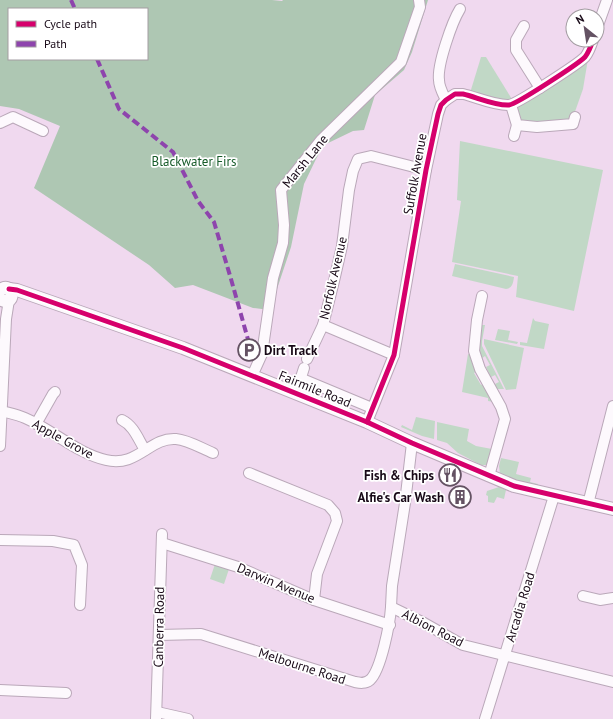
<svg xmlns="http://www.w3.org/2000/svg" width="613" height="719" font-family="'PT Sans',sans-serif">
<style>
.green{fill:#c1d8c6}
.forest{fill:#aec7b3;fill-rule:evenodd}
.lines{fill:none;stroke-linecap:round;stroke-linejoin:round}
.minor-casing{stroke:#baa8b9;stroke-width:12}
.major-casing{stroke:#baa8b9;stroke-width:14}
.minor{stroke:#fdf9fd;stroke-width:10}
.major{stroke:#fdf9fd;stroke-width:12}
.quiet{stroke:#8e44ad;stroke-width:4;stroke-dasharray:8 4;stroke-linecap:butt}
.cycleway-casing{stroke:#fff;stroke-width:8}
.cycleway{stroke:#d6006c;stroke-width:5}
.labels{text-anchor:middle;dominant-baseline:central;stroke-width:3.5;stroke-linejoin:round;paint-order:stroke}
.park-label{font-size:13px;fill:#165b29;stroke:#fff}
.street-label{font-size:13px;fill:#180917;stroke:#fff}
.poi-label{font-size:13px;font-weight:bold;fill:#180917;stroke:#fff;text-anchor:end}
</style>
<rect width="100%" height="100%" fill="#f0d9ef"/>
<g class="green">
<polygon points="481,57 486,57 513,101 503,102 470,93"/>
<polygon points="588,59 583,89 571,123 520,123 515,106"/>
<polygon points="460,141 603,170 574,311 516,297 518,276 452,262 461,201 457,200"/>
<path d="M455 264 514 277C513 284 512 288 506 289L452 276Z"/>
<polygon points="533,318 535,321 549,324 544,349 520,345 520,342 527,343"/>
<polygon points="481,325 485,325 482,341 482,346 504,389 497,389 495,384 499,382 495,375 491,377 486,367 490,365 485,356 481,359 479,353"/>
<polygon points="498,329 510,331 508,340 518,342 517,344 495,340"/>
<polygon points="484,339 524,348 516,389 506,390 484,344"/>
<polygon points="468,354 471,355 478,370 474,373 481,385 485,383 494,402 488,401 488,398 462,392"/>
<polygon points="416,417 435,421 434,439 422,436 401,427 402,425 412,430"/>
<polygon points="437,422 469,429 467,441 476,446 492,449 487,465 481,465 458,453 447,443 437,440"/>
<polygon points="501,458 519,462 516,474 531,478 530,482 538,484 537,487 520,483 500,474 499,466"/>
<polygon points="499,487 506,490 504,499 497,497 494,503 488,502 488,496 486,495 487,491"/>
<polygon points="215,564 229,569 224,584 210,579"/>
</g>
<path class="forest" d="M0 0H272L282 1 283 0H428L412 52 404 70 375 95 364 130 353 131 324 145 316 159 304 184 291 247 270 310 253 308 193 285 175 288 149 265 34 188 60 126 19 109 0 106ZM9 9H147V59H9Z"/>
<g class="lines">
<g class="minor-casing">
<g id="minor">
<polyline points="524,26 516,40 516,50 540,88"/>
<polyline points="597,28 607,0"/>
<path d="M446 100C443 94 439 87 439 80 437 65 452 22 460 9"/>
<polyline points="511,105 517,125 537,127 573,124 575,117"/>
<polyline points="0,123 13,117 43,131"/>
<polyline points="514,136 517,125"/>
<polyline points="482,296 477,320 474,351 480,369 501,407 505,419 489,476"/>
<polyline points="323,325 394,355"/>
<polyline points="307,359 323,325 334,281 342,246 349,190 353,171 358,159 371,156 426,170"/>
<polyline points="252,376 262,354 273,278 283,243 284,225 281,190 321,140 401,62 420,7 419,0"/>
<polyline points="300,378 372,408"/>
<polyline points="296,393 304,368"/>
<path d="M2 411C9 413 18 415 25 418 53 430 76 453 106 460 137 468 150 437 176 439 188 440 201 448 213 453"/>
<path d="M122 420C134 426 138 439 145 450"/>
<path d="M367 422 394 355 426 170 438 114 441 105 446 100 455 94H463C476 97 496 106 509 105 517 104 578 64 585 57 589 52 591 46 593 40"/>
<polyline points="36,424 53,394 55,392"/>
<polyline points="412,443 405,503 392,586 391,607 424,623 463,645 613,682"/>
<polyline points="0,446 6,319 9,300"/>
<polyline points="249,473 328,505 335,513 337,521 317,574 314,600"/>
<polyline points="588,504 613,406"/>
<polyline points="0,540 53,541 74,545 82,565 80,605"/>
<polyline points="162,543 238,567 314,600 390,625"/>
<polyline points="583,596 600,600 613,598"/>
<path d="M159 635 201 634 355 682C360 683 365 684 370 680 381 670 390 623 391 607"/>
<polyline points="0,690 66,693"/>
<polyline points="157,712 188,719"/>
<polyline points="156,719 162,534"/>
<polyline points="485,719 554,496"/>
</g>
</g>
<g class="major-casing">
<g id="major">
<polyline points="9,289 17,290 183,348 367,422 412,443 514,486 613,509"/>
<path d="M0 290C15 280 16 309 0 299"/>
</g>
</g>
<use href="#minor" class="minor"/>
<use href="#major" class="major"/>
<g class="quiet">
<polyline points="71,0 75,9"/>
<polyline points="97,59 119,109 173,152 198,201 214,222 231,279 249,343 262,354"/>
</g>
<g class="cycleway-casing">
<g id="cycleway">
<polyline points="9,289 17,290 183,348 367,422 412,443 514,486 613,509"/>
<path d="M367 422 394 355 426 170 438 114 441 105 446 100 455 94H463C476 97 496 106 509 105 517 104 578 64 585 57 589 52 591 46 593 40"/>
</g>
</g>
<use href="#cycleway" class="cycleway"/>
</g>
<defs>
<g id="parking-ring" transform="scale(1.15)"><circle r="9.5" fill="#fff" stroke="#645263" stroke-width="1.5"/><path d="M-3.5-5.5H1a3.5 3.5 0 0 1 0 7H-1V5.5H-3.5ZM-1-3.4V-.6H.8a1.4 1.4 0 0 0 0-2.8Z" fill="#645263"/></g>
<g id="restaurant-ring" transform="scale(1.15)"><circle r="9.5" fill="#fff" stroke="#645263" stroke-width="1.5"/><path d="M-5-6h1v4h1v-4h1v4h1v-4h1v5L-1.5 .5V6h-2V.5L-5-1ZM5-6V6H3V1.5H1.5Q1.5-4 5-6Z" fill="#645263"/></g>
<g id="building-ring" transform="scale(1.15)"><circle r="9.5" fill="#fff" stroke="#645263" stroke-width="1.5"/><path d="M-4-6H4V6H1V3H-1V6H-4ZM-2.5-4.3h1.7v1.8h-1.7ZM.8-4.3h1.7v1.8H.8ZM-2.5-1h1.7V.8h-1.7ZM.8-1h1.7V.8H.8Z" fill="#645263"/></g>
</defs>
<g fill-rule="evenodd">
<use href="#parking-ring" x="249" y="350"/>
<use href="#restaurant-ring" x="450" y="475"/>
<use href="#building-ring" x="460" y="497"/>
</g>
<g class="labels">
<g class="park-label">
<text x="194" y="161">Blackwater Firs</text>
</g>
<g class="street-label">
<text transform="translate(305 161) rotate(-51)">Marsh Lane</text>
<text transform="translate(415 174) rotate(-80)">Suffolk Avenue</text>
<text transform="translate(333 278) rotate(-77)">Norfolk Avenue</text>
<text transform="translate(315 389) rotate(22)">Fairmile Road</text>
<text transform="translate(63 439) rotate(29)">Apple Grove</text>
<text transform="translate(276 583) rotate(23)">Darwin Avenue</text>
<text transform="translate(520 607) rotate(-73)">Arcadia Road</text>
<text transform="translate(159 627) rotate(-89)">Canberra Road</text>
<text transform="translate(433 628) rotate(27)">Albion Road</text>
<text transform="translate(302 666) rotate(18)">Melbourne Road</text>
</g>
<g class="poi-label">
<text x="264" y="350" text-anchor="start">Dirt Track</text>
<text x="434" y="475">Fish &amp; Chips</text>
<text x="444" y="497">Alfie's Car Wash</text>
</g>
</g>
<rect x="8" y="8" width="140" height="52" fill="#ffffff" stroke="#a39da2"/>
<rect x="16" y="21" width="20" height="6" fill="#d6006c" stroke="#a39da2"/>
<text x="44" y="28" font-size="12" fill="#180917">Cycle path</text>
<rect x="16" y="41" width="20" height="6" fill="#8e44ad" stroke="#a39da2"/>
<text x="44" y="48" font-size="12" fill="#180917">Path</text>
<g transform="translate(585 28) rotate(330)"><circle r="19" fill="#ffffff" stroke="#a39da2"/>
<path d="M0-3L7 15L0 10L-7 15Z" fill="#645263"/>
<text y="-6" font-size="11" font-weight="bold" text-anchor="middle" fill="#180917">N</text>
</g>
</svg>
